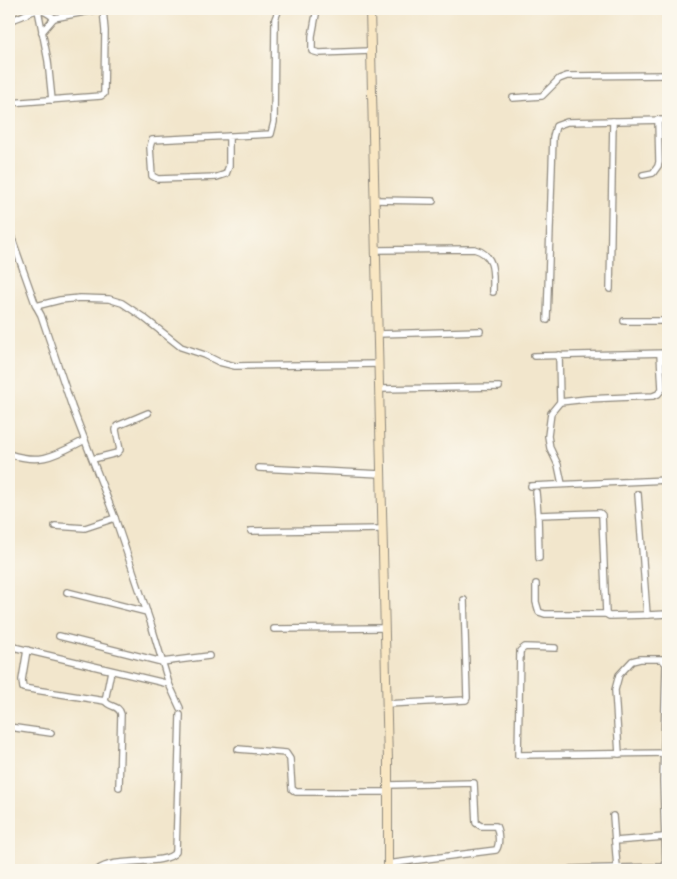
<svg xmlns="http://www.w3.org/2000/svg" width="677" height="879" font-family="Pangolin,sans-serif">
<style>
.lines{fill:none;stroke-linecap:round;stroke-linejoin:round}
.street-casing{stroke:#8e887c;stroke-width:8}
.secondary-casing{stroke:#8e887c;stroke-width:10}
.street{stroke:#fff;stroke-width:5.5}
.secondary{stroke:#f9e7c3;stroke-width:8}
</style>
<rect width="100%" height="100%" fill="#fbf7ec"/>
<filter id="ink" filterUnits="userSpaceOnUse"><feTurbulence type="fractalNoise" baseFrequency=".02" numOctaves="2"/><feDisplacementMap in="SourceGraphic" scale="10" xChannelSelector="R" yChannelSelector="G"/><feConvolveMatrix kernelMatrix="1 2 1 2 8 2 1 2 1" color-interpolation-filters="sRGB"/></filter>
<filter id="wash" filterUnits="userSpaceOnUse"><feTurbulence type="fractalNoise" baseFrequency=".0096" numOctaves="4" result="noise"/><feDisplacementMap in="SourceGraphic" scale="20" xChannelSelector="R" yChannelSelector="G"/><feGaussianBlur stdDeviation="1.12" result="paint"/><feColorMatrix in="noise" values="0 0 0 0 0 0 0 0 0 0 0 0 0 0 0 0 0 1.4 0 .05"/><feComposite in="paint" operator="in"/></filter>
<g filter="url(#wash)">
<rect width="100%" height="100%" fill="#f2e6cc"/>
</g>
<g filter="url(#ink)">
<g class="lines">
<g class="street-casing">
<g id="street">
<polyline points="317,9 312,36 312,51 319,53 370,51"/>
<polyline points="38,10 48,61 52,100"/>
<path d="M9 20C30 17 34 1 54 18L100 9"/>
<polyline points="42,32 54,18"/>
<polyline points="513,98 542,96 559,79 567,76 668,75"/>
<polyline points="9,103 101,96 104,94 105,31 103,9"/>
<polyline points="229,136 229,166 226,174 217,177 158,179 152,176 150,147 152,140 271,134 274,122 275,19 279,9"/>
<polyline points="643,175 653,173 658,166 659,162 658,120"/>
<polyline points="375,200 433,201"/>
<polyline points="9,230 36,306 41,315 72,407 115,518 151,624 169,684 180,708"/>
<path d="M376 250 474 249C496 255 493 273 493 292"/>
<polyline points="610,289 613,121"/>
<polyline points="36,306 60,300 80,298 109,299 122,303 143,317 181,347 205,355 219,362 235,366 379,364"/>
<polyline points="547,320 553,137 556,126 567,122 668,120"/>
<polyline points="624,321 668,321"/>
<polyline points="378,334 480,331"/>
<polyline points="559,355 560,402 551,413 548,436 550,448 558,465 562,484"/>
<polyline points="534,356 668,353"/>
<polyline points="379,389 499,387"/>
<polyline points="560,402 587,399 653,396 658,394 662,389 660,354"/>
<path d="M9 454C43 465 55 455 85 440"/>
<polyline points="93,459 117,453 120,450 116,430 117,426 148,413"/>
<polyline points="259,468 381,474"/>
<polyline points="531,486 668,480"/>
<polyline points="536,492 538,515"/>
<polyline points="638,494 647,615 668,614"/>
<polyline points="55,526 85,528 115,518"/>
<polyline points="251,531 382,529"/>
<polyline points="539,558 538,515 600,513 602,515 606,614 609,616 647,615"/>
<polyline points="536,584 536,602 539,612 545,614 606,614"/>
<polyline points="67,592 147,612"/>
<polyline points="274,629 384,628"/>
<polyline points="59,636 162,662 209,656"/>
<polyline points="9,646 169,684"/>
<polyline points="555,648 525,647 520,651 518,755 668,753"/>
<polyline points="27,650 22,680 23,688 105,701"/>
<path d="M111 671 105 701C110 708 119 705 121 714L119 787"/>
<polyline points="386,704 466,700 467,698 464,600"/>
<polyline points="9,727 51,733"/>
<polyline points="238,749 286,753 290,759 292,789 296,792 388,792"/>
<polyline points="619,754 615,690 619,675 632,661 640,659 662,659 666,664 663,781 666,870"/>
<polyline points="613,816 617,868"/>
<polyline points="615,841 664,837"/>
<path d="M387 864 496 850C500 845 499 832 496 826H481L476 823 474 783 388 785"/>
<polyline points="571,869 665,867"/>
<path d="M98 870C114 856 164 867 176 852L180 715"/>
</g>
</g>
<g class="secondary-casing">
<polyline id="secondary" points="370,9 388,761 388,870"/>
</g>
<use href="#street" class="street"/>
<use href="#secondary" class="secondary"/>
</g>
</g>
<rect width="677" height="879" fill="none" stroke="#fbf7ec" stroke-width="30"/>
</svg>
